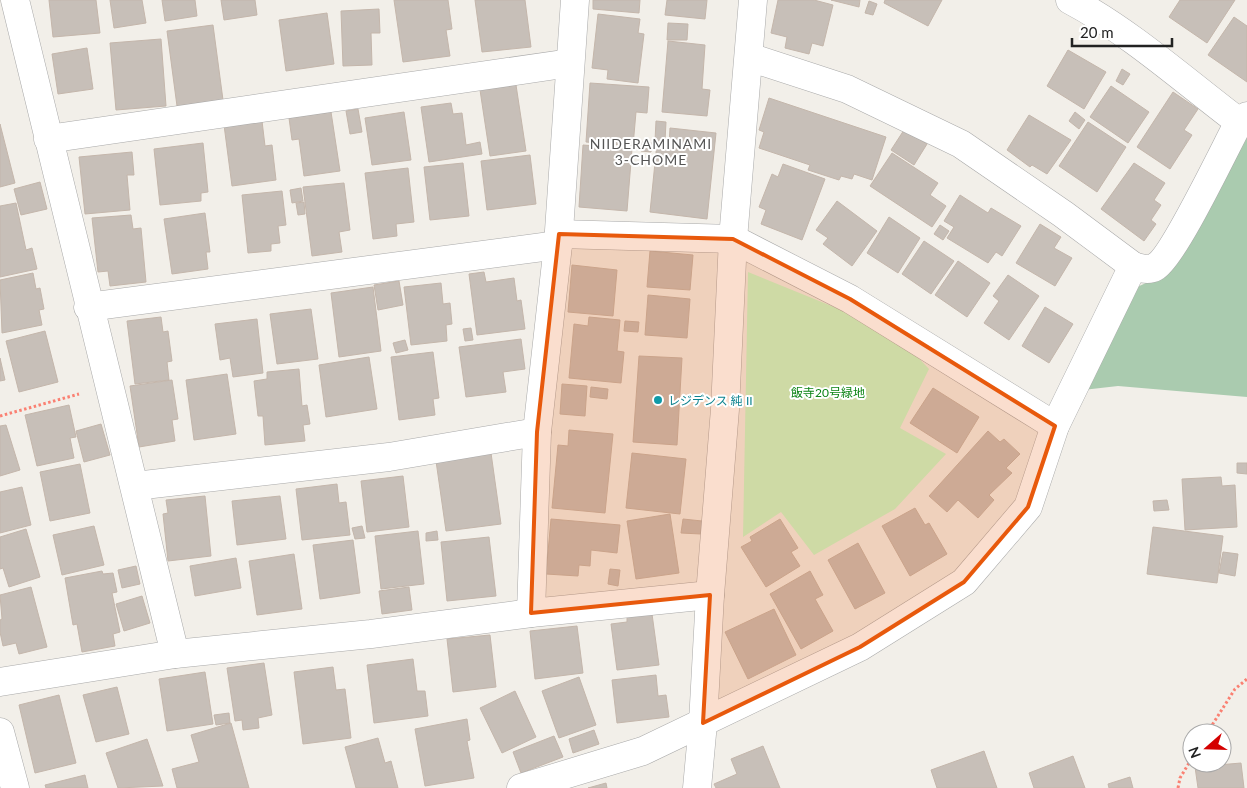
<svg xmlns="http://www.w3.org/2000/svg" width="1247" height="788" font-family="Lato,'Noto Sans JP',sans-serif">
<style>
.cemetery{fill:#aacbaf}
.park{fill:#c8facc}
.building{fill:#c7bfb8;stroke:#c4b6ab}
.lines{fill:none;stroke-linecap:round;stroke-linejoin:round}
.minor-casing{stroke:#a9a9a9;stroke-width:29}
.path{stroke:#fa8072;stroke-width:3;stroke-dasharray:2.5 2.5;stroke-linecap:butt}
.minor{stroke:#fff;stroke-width:28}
.marked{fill:#e8590c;fill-opacity:0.2;stroke:#e8590c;stroke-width:4;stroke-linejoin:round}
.culture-dot{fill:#0f9aa8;stroke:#fff;stroke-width:2}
.labels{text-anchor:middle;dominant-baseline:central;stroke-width:4;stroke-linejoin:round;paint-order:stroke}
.park-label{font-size:12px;fill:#0c8416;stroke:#fff}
.culture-label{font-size:12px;fill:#0d838f;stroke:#fff;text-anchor:start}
.neighbourhood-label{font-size:14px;letter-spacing:1px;fill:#555;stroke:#fff}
</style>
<rect width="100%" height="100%" fill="#f2efe9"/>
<polygon class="cemetery" points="1247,135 1247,397 1118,386 1083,390 1135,288 1159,277"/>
<polygon class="park" points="748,272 861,318 909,348 929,369 900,428 946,454 895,509 814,555 781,512 743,537"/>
<g class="building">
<polygon points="49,0 96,0 100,33 53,37"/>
<polygon points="110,0 142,0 146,23 114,28"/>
<polygon points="162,0 195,0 197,16 165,21"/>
<polygon points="221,0 255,0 257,15 224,20"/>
<polygon points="394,0 448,0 452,29 446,30 450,56 403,62"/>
<polygon points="475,0 525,0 531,47 482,52"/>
<polygon points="593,0 640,0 639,13 593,9"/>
<polygon points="667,0 707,0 705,19 665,15"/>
<polygon points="778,0 814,0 833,5 823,46 812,43 809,54 785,48 787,37 771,33"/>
<polygon points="831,0 860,0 859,7"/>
<polygon points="885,0 942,0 928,26 884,3"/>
<polygon points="1180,0 1235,0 1207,43 1169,17"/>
<polygon points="869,1 877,4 873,15 865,13"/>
<polygon points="379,9 380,33 371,33 372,65 343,66 341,11"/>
<polygon points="327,13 334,64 286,71 279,20"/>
<polygon points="598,14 640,19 638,33 644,34 638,83 607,79 608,70 592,68"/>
<polygon points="1234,17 1247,26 1247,82 1208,55"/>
<polygon points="668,23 688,24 687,40 667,40"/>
<polygon points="213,25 223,100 177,106 167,31"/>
<polygon points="161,39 166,106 116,110 110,43"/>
<polygon points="668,41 705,45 702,89 710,90 707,116 662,112"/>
<polygon points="87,48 93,89 58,94 52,54"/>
<polygon points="1068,50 1106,72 1084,109 1047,86"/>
<polygon points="1122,69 1130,74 1123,85 1116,81"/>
<polygon points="590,83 649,87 647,113 636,112 633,146 586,142"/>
<polygon points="516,85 526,151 490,156 480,90"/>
<polygon points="1111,86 1149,112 1128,143 1090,117"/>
<polygon points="1173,92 1198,109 1184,130 1192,135 1170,169 1137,147"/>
<polygon points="769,98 886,137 872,180 854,174 852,179 841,176 839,180 808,170 810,165 759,148 764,132 759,130"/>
<polygon points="451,103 453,114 462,113 466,145 480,142 482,154 429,162 421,107"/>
<polygon points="358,109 362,132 350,134 346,111"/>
<polygon points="331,112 340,171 304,176 299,139 292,140 289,118"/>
<polygon points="404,112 411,160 372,165 365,118"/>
<polygon points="1075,112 1085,120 1079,129 1069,121"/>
<polygon points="1029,115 1071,140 1047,174 1032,165 1030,167 1007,150"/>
<polygon points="262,121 265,146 272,145 276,180 232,186 224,125"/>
<polygon points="656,121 666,122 665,141 655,141"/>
<polygon points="1088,122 1126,147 1097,192 1059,166"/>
<polygon points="0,124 15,183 0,187"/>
<polygon points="670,128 716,133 707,219 650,212 657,143 669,145"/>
<polygon points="904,130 927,144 914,165 891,150"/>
<polygon points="642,142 652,143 651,152 641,151"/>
<polygon points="203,143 208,192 201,193 201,201 160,205 154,149"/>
<polygon points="583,145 632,149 627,211 579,207"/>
<polygon points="132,152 134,175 127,175 130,210 85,214 79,157"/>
<polygon points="892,153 938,183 930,195 946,206 932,227 870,186"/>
<polygon points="530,155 536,204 487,210 481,161"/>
<polygon points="463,163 469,216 430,220 424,167"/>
<polygon points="1134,163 1165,183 1154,200 1161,205 1151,220 1156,224 1144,241 1101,209"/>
<polygon points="783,164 825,179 802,240 761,224 766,210 759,207 772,174 778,177"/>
<polygon points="408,168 414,222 396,224 397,236 373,239 365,173"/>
<polygon points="40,182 47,209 21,215 14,189"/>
<polygon points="344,183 350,230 339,232 342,252 312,256 303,187"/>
<polygon points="301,188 303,201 292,203 290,190"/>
<polygon points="282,191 286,225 278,226 280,243 271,244 271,251 248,253 242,195"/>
<polygon points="960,195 988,213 991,208 1021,226 1002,256 996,252 988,263 947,238 954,227 944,221"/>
<polygon points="837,201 877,231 852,266 823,244 828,238 816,230"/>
<polygon points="304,202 305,214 298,215 296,203"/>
<polygon points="16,203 26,250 32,248 37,269 0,277 0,206"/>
<polygon points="205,213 210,252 206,252 208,269 172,274 164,219"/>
<polygon points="131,215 133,229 141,228 146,282 110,286 108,271 98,272 92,218"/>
<polygon points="889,217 920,238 898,273 867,253"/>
<polygon points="1040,224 1061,237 1054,248 1072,258 1055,286 1016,263"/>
<polygon points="940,225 949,231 943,240 934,234"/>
<polygon points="924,241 954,261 931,294 902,274"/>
<polygon points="650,251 693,255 690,290 647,287"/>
<polygon points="958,261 990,283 967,317 935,295"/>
<polygon points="572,265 617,270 613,316 568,312"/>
<polygon points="484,272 486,282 514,278 517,301 521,300 525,329 477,335 469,274"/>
<polygon points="33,273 36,289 40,288 44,309 39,310 42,325 2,333 0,280"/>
<polygon points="1008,275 1039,296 1009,340 984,323 999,301 993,296"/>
<polygon points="399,281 403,305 378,310 374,285"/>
<polygon points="441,283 443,304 450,303 452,324 446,325 447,341 411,345 404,287"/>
<polygon points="373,287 381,351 339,357 331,293"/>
<polygon points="648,295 690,299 687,338 645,335"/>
<polygon points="1045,307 1073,324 1049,363 1022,346"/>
<polygon points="311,309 318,359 277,364 270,314"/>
<polygon points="161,317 163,332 168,331 172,361 167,362 169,380 135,384 127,321"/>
<polygon points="589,317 620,320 617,351 624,352 621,383 569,378 574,324 588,326"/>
<polygon points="257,319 263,373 233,377 230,358 220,360 215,324"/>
<polygon points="625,321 639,322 638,332 624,331"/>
<polygon points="471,328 473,340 465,341 463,329"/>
<polygon points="45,331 58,382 19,392 6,341"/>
<polygon points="521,339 525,369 503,372 506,392 466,397 459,347"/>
<polygon points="405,340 408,350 396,353 393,343"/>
<polygon points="433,352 439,398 433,399 435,415 399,420 391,357"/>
<polygon points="639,356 682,358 677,445 633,442"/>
<polygon points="369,357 377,409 326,417 319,365"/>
<polygon points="0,358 5,380 0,381"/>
<polygon points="299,369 302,406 307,405 310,424 303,425 305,441 265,445 263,416 258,416 254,381 267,379 267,372"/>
<polygon points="227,374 236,434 194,440 186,380"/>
<polygon points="172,380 178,419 172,420 175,441 139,447 130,386"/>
<polygon points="562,384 587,386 585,416 560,414"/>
<polygon points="591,387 608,389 607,399 590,397"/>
<polygon points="933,388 979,417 957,453 910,423"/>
<polygon points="69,405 76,437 70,438 74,458 37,466 25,415"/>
<polygon points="101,424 110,455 84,462 76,431"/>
<polygon points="6,425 20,470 0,476 0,426"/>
<polygon points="569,430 613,434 605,513 552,508 558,445 568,446"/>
<polygon points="988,431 1000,442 1004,439 1020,454 1006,468 1012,473 989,495 994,500 978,518 958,500 947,512 929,496"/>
<polygon points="491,453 501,524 446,531 436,461"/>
<polygon points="632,453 686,459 680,514 626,508"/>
<polygon points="1237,463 1247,463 1247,474 1237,473"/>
<polygon points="80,464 90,513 50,521 40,472"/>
<polygon points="403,476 409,527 367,532 361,481"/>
<polygon points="1221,477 1222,486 1235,485 1237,527 1185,530 1182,479"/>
<polygon points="337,484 339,503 346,502 350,535 302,540 296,489"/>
<polygon points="22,487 31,525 0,533 0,492"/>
<polygon points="205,496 211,556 168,561 163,514 168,513 166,500"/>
<polygon points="280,496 286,539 237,545 232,501"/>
<polygon points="1167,500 1169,510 1154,511 1153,501"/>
<polygon points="915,508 925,525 929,523 947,554 910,576 882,526"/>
<polygon points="670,514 679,573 636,579 627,521"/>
<polygon points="551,519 620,525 617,553 591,550 590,566 579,565 578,576 546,574"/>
<polygon points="683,519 702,521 701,534 681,533"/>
<polygon points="780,519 798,548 791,552 800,566 766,587 741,547 752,541 750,537"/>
<polygon points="94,526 104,565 62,575 53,535"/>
<polygon points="362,526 365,538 355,539 352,528"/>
<polygon points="1153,527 1223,536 1217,583 1147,574"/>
<polygon points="26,529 40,577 9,587 3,568 0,569 0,537"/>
<polygon points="418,531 424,584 381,589 375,536"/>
<polygon points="437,531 438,540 426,541 426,533"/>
<polygon points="489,537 496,596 447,601 441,542"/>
<polygon points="353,540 360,593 320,599 313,545"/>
<polygon points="858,543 885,593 855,609 828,560"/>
<polygon points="1223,552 1238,554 1235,576 1219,573"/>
<polygon points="294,554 302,609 257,615 249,561"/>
<polygon points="236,558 241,588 195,596 190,566"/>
<polygon points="136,566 140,584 122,588 118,570"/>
<polygon points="610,569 620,570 618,586 608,584"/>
<polygon points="102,571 103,574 113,573 117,592 112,593 120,632 113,634 115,646 82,652 77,624 73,625 65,578"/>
<polygon points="810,571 823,595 815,599 833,631 801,649 770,594"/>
<polygon points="31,587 47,647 19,654 16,643 3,646 0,632 0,620 2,619 0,595"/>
<polygon points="409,587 412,610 382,614 379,591"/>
<polygon points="142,596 150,623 124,631 116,604"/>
<polygon points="774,609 796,655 748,679 725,632"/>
<polygon points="652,614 659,665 617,670 611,624 627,622 627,617"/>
<polygon points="577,626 583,673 535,679 530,631"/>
<polygon points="490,635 496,687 453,692 447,639"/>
<polygon points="413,659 417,691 425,691 428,716 374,723 367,665"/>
<polygon points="264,663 272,715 258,718 259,728 243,730 242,720 235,721 227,668"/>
<polygon points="333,667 336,690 345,689 351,738 303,744 294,672"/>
<polygon points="205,672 213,724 167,731 159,679"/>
<polygon points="656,675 658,696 666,695 669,717 617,723 612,680"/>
<polygon points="579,677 596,725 559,738 542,691"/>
<polygon points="117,687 129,734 96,742 83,695"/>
<polygon points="515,691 536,737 502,753 480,708"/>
<polygon points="59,695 76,763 35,773 19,705"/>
<polygon points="229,713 230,723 216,725 214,715"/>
<polygon points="467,719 470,740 467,741 474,778 425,786 415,729"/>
<polygon points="231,723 249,788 177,788 172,769 199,762 191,735"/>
<polygon points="594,730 599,744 573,753 569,739"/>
<polygon points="554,736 563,757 521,773 513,752"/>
<polygon points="378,738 385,763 391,761 398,788 356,788 345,747"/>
<polygon points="147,739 163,786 118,788 106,753"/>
<polygon points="763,746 780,788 716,788 714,784 737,774 731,759"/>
<polygon points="984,751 997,788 937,788 931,770"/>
<polygon points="1073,756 1085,788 1034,788 1029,773"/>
<polygon points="1241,763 1244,788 1198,788 1195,767"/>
<polygon points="85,775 88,788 46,788 45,785"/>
<polygon points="1130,777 1133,788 1109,788 1108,784"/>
<polygon points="606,783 607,788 588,788"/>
</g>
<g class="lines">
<g class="minor-casing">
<g id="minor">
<polyline points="15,0 175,654"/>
<path d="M1070 0C1129 31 1186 82 1239 122"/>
<polyline points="749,57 847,89 961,144 1063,214 1133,266"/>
<polyline points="48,139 570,63"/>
<polyline points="559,234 733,239 850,299 1055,426"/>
<polyline points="88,307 558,245"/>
<polyline points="135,486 389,457 537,432"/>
<polyline points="531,613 537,432 558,245 575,0"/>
<polyline points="0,682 175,654 371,634 531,613 710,595"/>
<polyline points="0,732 15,788"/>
<path d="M521 788 643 751 860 647 964 582 1028 507 1055 426 1133 266C1140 268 1148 271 1155 267 1173 258 1226 146 1239 122L1247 116"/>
<polyline points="697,788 703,723 710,595 725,409 733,239 753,0"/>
</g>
</g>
<g class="path">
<polyline points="0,416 79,394"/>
<polyline points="1207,733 1235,689 1247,679"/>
<polyline points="1178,788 1180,778 1192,758"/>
</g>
<use href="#minor" class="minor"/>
</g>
<path class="marked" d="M559 234 733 239 850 299 1055 426 1028 507 964 582 860 647 703 723 710 595 531 613 537 432Z"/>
<circle class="culture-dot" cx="658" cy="400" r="5"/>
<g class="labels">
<g class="park-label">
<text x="828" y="392">飯寺20号緑地</text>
</g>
<g class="culture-label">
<text x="668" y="400">レジデンス 純 II</text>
</g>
<g class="neighbourhood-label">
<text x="651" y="143">NIIDERAMINAMI<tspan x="651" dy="16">3-CHOME</tspan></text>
</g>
</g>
<g transform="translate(1207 748) rotate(250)"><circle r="24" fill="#ffffff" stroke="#a7a7a7"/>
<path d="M0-4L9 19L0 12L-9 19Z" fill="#d40000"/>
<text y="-8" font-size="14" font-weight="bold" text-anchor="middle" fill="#222222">N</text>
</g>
<path d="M1072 38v8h100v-8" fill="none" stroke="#222222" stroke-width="2.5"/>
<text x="1080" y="38" font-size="15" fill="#222222" stroke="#ffffff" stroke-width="4" paint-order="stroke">20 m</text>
</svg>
